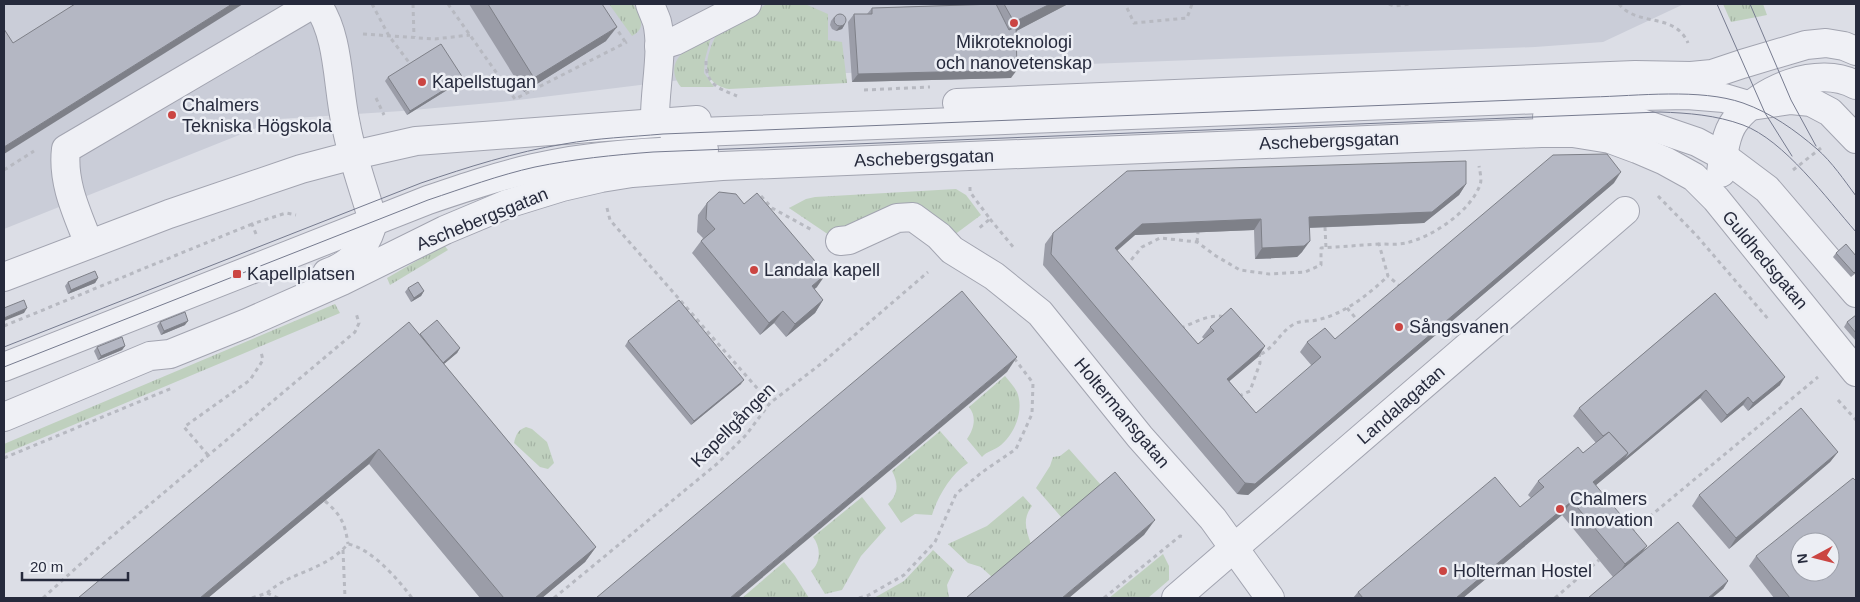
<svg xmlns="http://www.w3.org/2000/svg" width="1860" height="602" font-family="Arial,sans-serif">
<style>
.built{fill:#cacdd8}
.grass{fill:url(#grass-tufts)}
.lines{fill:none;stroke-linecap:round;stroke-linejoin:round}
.minor-casing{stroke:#a2a4b0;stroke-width:30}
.path{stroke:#b7b9c1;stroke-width:3;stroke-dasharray:4 4;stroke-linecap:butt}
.minor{stroke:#eff0f5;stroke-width:28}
.tram{stroke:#767b8f;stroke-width:1}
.wall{fill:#9b9da8}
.shaded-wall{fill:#7e8088}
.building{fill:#b4b7c3;stroke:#7e8088;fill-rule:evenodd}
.poi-dot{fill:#cb4542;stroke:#eceef4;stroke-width:2}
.labels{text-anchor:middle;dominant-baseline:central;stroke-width:5;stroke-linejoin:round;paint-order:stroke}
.poi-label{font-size:18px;fill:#262a3c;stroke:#eceef4;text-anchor:start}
.street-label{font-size:18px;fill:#262a3c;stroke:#eceef4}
</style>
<defs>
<pattern id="grass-tufts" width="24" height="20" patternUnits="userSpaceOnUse" patternTransform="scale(1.25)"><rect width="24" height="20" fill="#bfd0be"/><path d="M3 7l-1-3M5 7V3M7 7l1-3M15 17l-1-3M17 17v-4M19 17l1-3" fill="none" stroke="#a4b3a4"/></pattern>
</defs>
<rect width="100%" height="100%" fill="#dcdee6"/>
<polygon class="built" points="4,4 1684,4 1603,42 1535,47 689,79 501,102 402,111 279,119 4,229"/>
<g class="grass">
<path d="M609 4H633C641 16 647 28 632 36Z"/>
<path d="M767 4H805L828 14V40L842 42 847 83 729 89C698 83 706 56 716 35Z"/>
<polygon points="1723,4 1763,4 1767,15 1731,22"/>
<path d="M712 34 705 59 704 73 714 87H681C661 60 691 45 712 34Z"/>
<polygon points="956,189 966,195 981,215 950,238 933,218 829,235 789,208 806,199 815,197"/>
<polygon points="444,245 448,250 390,285 387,278"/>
<polygon points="335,304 340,313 4,454 4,444"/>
<path d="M1005 376C1009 381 1014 386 1017 392 1024 409 1016 432 1001 445 995 450 987 451 982 457L967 439C974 429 977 417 969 407Z"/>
<path d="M526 427 532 429 547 442 554 463 548 469 540 467 514 443C516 434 518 430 526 427Z"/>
<path d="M940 431 968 463C951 474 938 496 932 515L915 514 901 523 888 504C898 495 899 484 892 471Z"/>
<polygon points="1069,449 1101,485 1062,518 1036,488 1050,466 1053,457 1060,456"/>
<path d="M1023 496 1032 506C1022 519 1026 530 1031 544L992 577 981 567 968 563 948 544 987 526Z"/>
<path d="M862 497 886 528 861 556 842 590 825 594 811 571C821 563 821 547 813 537Z"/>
<polygon points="933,550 954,570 947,585 949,598 874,598 904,581"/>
<polygon points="1163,554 1169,566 1169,580 1148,598 1109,598"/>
<polygon points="784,562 795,576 809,598 742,598"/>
</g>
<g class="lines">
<g class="minor-casing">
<g id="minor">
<path d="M317 4C340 37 337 86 346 125 352 158 364 189 373 221 368 246 351 265 327 273"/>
<path d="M650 4C652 10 655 16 657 22 664 51 654 91 655 122"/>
<polyline points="659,46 675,41 747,4"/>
<polyline points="957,103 1635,75 1691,76 1712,74 1742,64 1806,45 1826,43 1844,46 1856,51"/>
<polyline points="1547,117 1615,114 1697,142 1723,156 1767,189 1856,293"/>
<polyline points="674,133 1592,97 1687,95 1724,98 1751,106 1791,100 1811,102 1830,112 1856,139"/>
<path d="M1721 173C1723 157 1725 134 1735 121 1761 88 1818 65 1856 85"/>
<polyline points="840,241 849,240 897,218 913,217 939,236 952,250 994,276 1040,313 1140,437 1213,519 1270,598"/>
<path d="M89 244C77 213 62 183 66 149L313 4"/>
<polyline points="4,277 169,214 301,169 354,155 416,141 697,120"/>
<path d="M4 367 428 200C463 188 498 176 534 168 590 155 647 152 704 150"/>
<polyline points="4,417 150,356 170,354 247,323 342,281 445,230 507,204 562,187 601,178 632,173 722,166 1541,133 1573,133 1610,139 1637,149 1665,161 1694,177 1716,199 1856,372"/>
<polyline points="1176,598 1625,211"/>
</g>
</g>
<g class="path">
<polyline points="372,4 389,36 411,65"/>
<polyline points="413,4 414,37"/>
<polyline points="448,4 515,99 627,42"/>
<polyline points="1389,4 1394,6 1410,4"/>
<path d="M1619 4C1637 27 1675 12 1688 43"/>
<polyline points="1127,8 1134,23 1187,18 1192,4"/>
<polyline points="614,25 626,43"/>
<polyline points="363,34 435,39 470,35"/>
<path d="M706 61C706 85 718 88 737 96"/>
<polyline points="864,90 930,87"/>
<polyline points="376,98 384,115"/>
<polyline points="4,170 34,151"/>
<polyline points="1793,170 1821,148"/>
<polyline points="970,187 970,192 990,219 978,229"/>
<polyline points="761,196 772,208 812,230"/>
<polyline points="1658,196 1697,236 1769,320"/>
<polyline points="607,208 610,220 770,403"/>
<polyline points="990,219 1014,248"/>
<polyline points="1325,227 1326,248"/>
<polyline points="256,234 252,224 286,213 296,215"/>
<polyline points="1197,242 1198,232"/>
<polyline points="1126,266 1142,247 1160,238 1197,242 1216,256 1240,270 1269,274 1305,272 1321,265 1321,248 1379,244"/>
<path d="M1401 287 1388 276 1379 244C1387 244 1397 245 1406 243 1432 237 1470 212 1480 185 1482 180 1480 172 1479 166"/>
<polyline points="1347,308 1359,322"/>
<polyline points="4,326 252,224"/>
<path d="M1181 328C1194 323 1210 313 1225 317"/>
<path d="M1261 354C1275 347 1280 332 1294 324 1301 320 1309 322 1317 320 1344 314 1368 295 1388 276"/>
<polyline points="1239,396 1250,391 1260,363 1259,349"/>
<polyline points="1838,400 1856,420"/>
<polyline points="208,455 184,427 250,380 263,360 261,352"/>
<polyline points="4,458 172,388"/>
<path d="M325 501C341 515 345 523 348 544"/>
<polyline points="1631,532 1818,377"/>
<polyline points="343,550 345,598"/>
<path d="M267 593C291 571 323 572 348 544 372 549 398 579 412 598"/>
<polyline points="43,598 98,548 355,332 359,323 356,313"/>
<polyline points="252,598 267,593 278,598"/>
<polyline points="554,598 718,463 746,435 770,403 822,363 928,272"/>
<polyline points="859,598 867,596 904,575 935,542 956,494 981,473 1016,449 1032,414 1033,383 1014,358"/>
<polyline points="1104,598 1180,536 1184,537"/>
<polyline points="1555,598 1599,560"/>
</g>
<use href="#minor" class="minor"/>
<g class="tram">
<polyline points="1717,4 1765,113 1792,156"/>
<polyline points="1750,4 1791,100 1816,146"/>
<path d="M4 347 421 183C468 167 515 152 564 144 597 138 630 137 663 134L1592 97C1637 96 1700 88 1743 103 1771 113 1795 130 1817 149 1832 162 1844 180 1856 196"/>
<path d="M4 367 428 200C464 188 499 175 535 167 574 159 613 155 653 152L1660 112C1688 113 1716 115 1743 125 1784 140 1827 199 1856 232"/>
</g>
</g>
<g class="wall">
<polygon points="469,4 602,4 606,41 524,92"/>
<polygon points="985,4 1068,4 1016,31 1011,78 852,82 848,22 854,14 867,14 872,8"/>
<polygon points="834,17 845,24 842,29 836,31 832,29 830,25 831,21"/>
<polygon points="388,77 460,82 407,115 385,81"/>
<polygon points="1614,183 1248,495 1237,494 1043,265 1045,244 1053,233 1466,184 1459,195 1424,223 1310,228 1302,252 1297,257 1255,259 1254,230 1135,235 1117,251 1198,344 1204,339 1202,337 1210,327 1265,346 1258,357 1229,381 1256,413 1312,366 1300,352 1307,342 1335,339"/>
<polygon points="707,203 817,287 814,289 823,300 815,313 786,337 774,323 760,335 692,253 701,241 703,238 697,232 698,215"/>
<polygon points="1836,253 1856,256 1856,273 1851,277 1833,257"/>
<polygon points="98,278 95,283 68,294 65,286 68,282"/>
<polygon points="408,288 424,291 421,296 411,302 405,292"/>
<polygon points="1715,293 1780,385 1748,411 1743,405 1721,423 1700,398 1596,485 1642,553 1728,581 1723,589 1613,577 1562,515 1463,598 1353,598 1358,592 1520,507 1531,498 1528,495 1538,481 1583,453 1596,443 1573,416 1579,408"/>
<polygon points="1856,315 1856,341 1844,327 1847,322"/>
<polygon points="160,322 185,325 161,335 157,326"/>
<polygon points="420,334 460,348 457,353 444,364 596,547 585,562 542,598 480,598 369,464 208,598 78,598"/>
<polygon points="628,341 741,384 691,425 625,346"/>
<polygon points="125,346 122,350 98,360 94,351 97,347"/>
<polygon points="1838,452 1830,462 1729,549 1692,506 1699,495"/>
<polygon points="1756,556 1856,598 1774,598 1749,566"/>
</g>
<g class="shaded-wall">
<polygon points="232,4 243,4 4,154 4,147"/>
<polygon points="1050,4 1068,4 1003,38 1014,22"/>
<polygon points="845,24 842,29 836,31 839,27"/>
<polygon points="617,27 606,41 524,92 534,78"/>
<polygon points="1017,70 1011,78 852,82 858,74"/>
<polygon points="463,78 460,82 407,115 410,111"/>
<polygon points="1621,172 1614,183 1248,495 1237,494 1245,483"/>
<polygon points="1466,184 1459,195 1424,223 1302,228 1309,217"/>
<polygon points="1261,219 1254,230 1135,235 1107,259 1115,248 1142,224"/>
<polygon points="1310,241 1302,252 1297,257 1255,259 1262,248"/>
<polygon points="826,274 817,287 803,299 812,286"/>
<polygon points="98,278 95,283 68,294 71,290"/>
<polygon points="424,291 421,296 411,302 414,298"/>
<polygon points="823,300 815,313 786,337 795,324"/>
<polygon points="27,308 24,313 4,321 4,318"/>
<polygon points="783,311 774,323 760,335 769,323"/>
<polygon points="188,321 185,325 161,335 164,331"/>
<polygon points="125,346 122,350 98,360 101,356"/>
<polygon points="1265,346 1258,357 1219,390 1227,379"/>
<polygon points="460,348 457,353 432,374 435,369"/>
<polygon points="1017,357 1007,372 738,598 730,598"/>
<polygon points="1785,377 1780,385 1748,411 1753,403"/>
<polygon points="744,380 741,384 691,425 694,421"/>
<polygon points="1706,390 1700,398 1583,496 1593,482"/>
<polygon points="1748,397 1743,405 1721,423 1727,415"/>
<polygon points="379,449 369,464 208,598 200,598"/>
<polygon points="1838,452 1830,462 1729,549 1736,538"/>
<polygon points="1572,501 1562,515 1463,598 1456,598"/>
<polygon points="1155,520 1144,535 1069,598 1062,598"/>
<polygon points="1647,546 1637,560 1615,579 1625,564"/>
<polygon points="596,547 585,562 542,598 535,598"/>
<polygon points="1728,581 1723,589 1712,598 1708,598"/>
</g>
<g class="building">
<polygon points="75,4 232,4 4,147 4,29 13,43"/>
<polygon points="488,4 602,4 617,27 534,78"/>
<polygon points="996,4 1009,30 1016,27 1017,70 858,74 854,14 872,14 872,8"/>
<polygon points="1004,4 1050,4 1014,22"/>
<circle cx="840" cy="20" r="6"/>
<polygon points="441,44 463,78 410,111 388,77"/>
<polygon points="1607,154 1621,172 1255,484 1245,483 1051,254 1053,233 1127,171 1466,161 1466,184 1432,212 1309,217 1310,241 1304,246 1262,248 1261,219 1142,224 1115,248 1198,344 1214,331 1210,327 1231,308 1265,346 1227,379 1256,413 1321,357 1307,342 1325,328 1335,339 1553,155"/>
<polygon points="719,192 736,194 744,204 757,193 826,274 812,286 823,300 795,324 783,311 769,323 701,241 715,229 706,219 707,203"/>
<polygon points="1846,244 1856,256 1856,271 1854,273 1836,253"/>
<polygon points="95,271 98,278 71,290 68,282"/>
<polygon points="418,282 424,291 414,298 408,288"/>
<polygon points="962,291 1017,357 730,598 596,598"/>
<polygon points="1715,293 1785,377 1753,403 1748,397 1727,415 1706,390 1623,460 1628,453 1609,432 1603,436 1579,408"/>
<polygon points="24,300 27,308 4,318 4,308"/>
<polygon points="679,300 744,380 694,421 628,341"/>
<polygon points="185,312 188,321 164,331 160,322"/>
<polygon points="1856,315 1856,333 1847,322"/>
<polygon points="437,320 460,348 443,363 420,334"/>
<polygon points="409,322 596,547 535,598 504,598 379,449 200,598 78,598"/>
<polygon points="122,337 125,346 101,356 97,347"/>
<polygon points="1801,408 1838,452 1736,538 1699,495"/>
<polygon points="1609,432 1628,453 1593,482 1647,546 1625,564 1572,501 1456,598 1363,598 1358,592 1495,477 1520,507 1544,487 1538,481 1578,447 1583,453"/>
<polygon points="1115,472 1155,520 1062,598 966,598"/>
<path d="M1853 478 1856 481V598H1790L1756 556ZM1800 542H1830V572H1800Z"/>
<polygon points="1678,522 1728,581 1708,598 1588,598"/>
</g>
<g class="poi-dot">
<circle cx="1014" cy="23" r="5"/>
<circle cx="422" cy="82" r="5"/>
<circle cx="172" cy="115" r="5"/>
<circle cx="754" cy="270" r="5"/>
<rect x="232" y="269" width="10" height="10" rx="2.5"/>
<circle cx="1399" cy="327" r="5"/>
<circle cx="1560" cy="509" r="5"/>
<circle cx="1443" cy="571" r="5"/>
</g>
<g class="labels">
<g class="poi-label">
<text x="1014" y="42" text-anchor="middle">Mikroteknologi<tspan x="1014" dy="21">och nanovetenskap</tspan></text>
<text x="432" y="82">Kapellstugan</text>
<text x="182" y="105">Chalmers<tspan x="182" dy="21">Tekniska Högskola</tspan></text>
<text x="764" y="270">Landala kapell</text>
<text x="247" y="274">Kapellplatsen</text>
<text x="1409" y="327">Sångsvanen</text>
<text x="1570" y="499">Chalmers<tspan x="1570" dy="21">Innovation</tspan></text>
<text x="1453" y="571">Holterman Hostel</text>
</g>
<g class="street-label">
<text transform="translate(1329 141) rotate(-2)">Aschebergsgatan</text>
<text transform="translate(924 158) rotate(-2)">Aschebergsgatan</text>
<text transform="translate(482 219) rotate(-22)">Aschebergsgatan</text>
<text transform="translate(1765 260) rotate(50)">Guldhedsgatan</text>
<text transform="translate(1401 405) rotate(-41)">Landalagatan</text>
<text transform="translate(1122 413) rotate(50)">Holtermansgatan</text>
<text transform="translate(733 425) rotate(-45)">Kapellgången</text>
</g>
</g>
<rect width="1860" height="602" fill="none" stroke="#262a3c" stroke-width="10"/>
<g transform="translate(1815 557) rotate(263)"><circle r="24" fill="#eceef4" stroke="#9da0aa"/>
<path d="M0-4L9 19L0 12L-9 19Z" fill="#cb4542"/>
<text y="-8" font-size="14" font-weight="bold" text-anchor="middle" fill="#262a3c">N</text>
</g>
<path d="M22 572v8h106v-8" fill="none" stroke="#262a3c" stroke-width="2.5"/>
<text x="30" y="572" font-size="15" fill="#262a3c" stroke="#eceef4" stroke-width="4" paint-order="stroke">20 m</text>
</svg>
